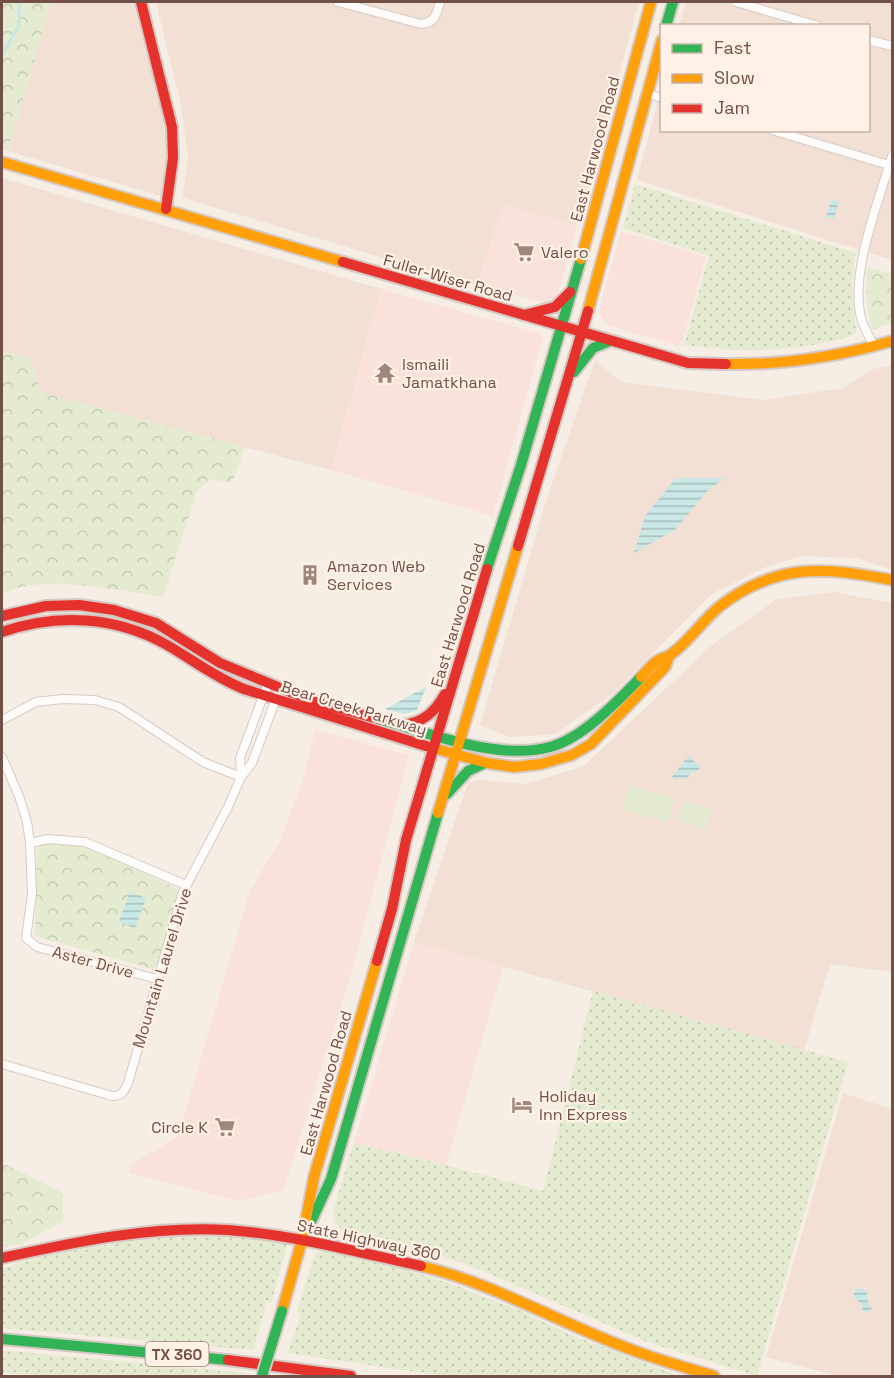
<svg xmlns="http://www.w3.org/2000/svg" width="894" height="1378" font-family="'Space Grotesk',sans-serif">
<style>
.residential{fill:#f1e0d3}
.commercial{fill:#fae2db}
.grass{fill:url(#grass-dots)}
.forest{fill:url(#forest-crowns)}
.pitch{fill:#e4ebd0}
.water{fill:url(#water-rules)}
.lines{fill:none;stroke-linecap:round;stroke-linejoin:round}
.stream{stroke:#c8e7e5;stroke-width:3}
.street-casing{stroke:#d7cac4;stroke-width:10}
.fast-casing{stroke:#d6c8c2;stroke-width:14}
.slow-casing{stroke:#d6c8c2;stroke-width:14}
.jam-casing{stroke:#d6c8c2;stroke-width:14}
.street{stroke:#fefcfb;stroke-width:8}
.fast{stroke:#30b455;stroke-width:10}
.slow{stroke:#ff9f0a;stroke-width:10}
.jam{stroke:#e5322d;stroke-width:10}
.fast-bridge-casing{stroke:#d6c8c2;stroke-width:14;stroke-linecap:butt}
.fast-bridge{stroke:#30b455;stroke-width:10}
.labels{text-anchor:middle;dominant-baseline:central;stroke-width:4.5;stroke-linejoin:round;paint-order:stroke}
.shield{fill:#fff1e5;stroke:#9c8076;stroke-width:1.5}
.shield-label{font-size:15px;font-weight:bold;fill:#725047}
.street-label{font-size:16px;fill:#725047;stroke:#fff1e5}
.poi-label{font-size:16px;fill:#725047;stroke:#fff1e5;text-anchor:start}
</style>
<defs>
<pattern id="grass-dots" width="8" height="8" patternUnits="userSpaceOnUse" patternTransform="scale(1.5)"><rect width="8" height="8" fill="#e4ebd0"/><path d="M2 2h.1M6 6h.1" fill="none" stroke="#c7cbb4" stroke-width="1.8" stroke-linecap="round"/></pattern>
<pattern id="forest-crowns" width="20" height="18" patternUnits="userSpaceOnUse" patternTransform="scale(1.5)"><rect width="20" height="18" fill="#e4ebd0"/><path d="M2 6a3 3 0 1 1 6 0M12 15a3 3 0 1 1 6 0" fill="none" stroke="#c7cbb4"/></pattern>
<pattern id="water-rules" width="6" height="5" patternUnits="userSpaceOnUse" patternTransform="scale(1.5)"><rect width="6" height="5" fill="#c8e7e5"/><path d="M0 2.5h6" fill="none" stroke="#a7bebb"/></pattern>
</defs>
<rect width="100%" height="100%" fill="#f6ede5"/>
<g class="residential">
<polygon points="51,2 133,2 170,142 169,160 161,196 8,151"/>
<polygon points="156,2 639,2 577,225 502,206 477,286 183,198 188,157 180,100"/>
<polygon points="686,2 892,2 892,260 637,180 661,89 662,130 868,130 868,26 679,25"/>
<polygon points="2,178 381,289 331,470 39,392 31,358 2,352"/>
<polygon points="595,360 621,382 763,400 843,388 873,369 892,366 892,570 856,558 800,556 766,567 712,594 611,695 555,734 510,737 480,725 547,498"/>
<polygon points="834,592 892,603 892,972 830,964 804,1050 414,942 468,783 478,780 525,784 584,766 711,646 777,599"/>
<polygon points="843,1093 892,1109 892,1376 837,1376 766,1357"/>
</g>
<g class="commercial">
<polygon points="502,205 577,225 557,297 546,303 477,286"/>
<polygon points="621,231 706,257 681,347 607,325 600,315 600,306"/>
<polygon points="381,289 538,333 543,337 493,516 331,470"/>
<polygon points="315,730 409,755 352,971 283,1191 236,1201 129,1173 131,1164 178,1137 250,890 280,841 304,776"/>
<polygon points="414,942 503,967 446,1165 354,1143"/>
</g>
<g class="grass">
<path d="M635 184 855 253 852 290 856 333C849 338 840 339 831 341 782 353 733 352 684 345L709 256 623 228Z"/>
<polygon points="593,991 848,1062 757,1376 647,1342 476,1268 422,1249 342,1230 334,1221 334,1207 354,1143 446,1165 543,1191"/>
<path d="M169 1237H234L285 1241 287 1245 286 1249 271 1303H267L253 1350 2 1328V1268C57 1251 112 1243 169 1237Z"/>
<polygon points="322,1251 400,1268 454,1285 516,1309 574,1336 679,1376 443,1376 288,1353 301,1314 297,1312 314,1257 316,1253"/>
<polygon points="2,1351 22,1352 245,1373 244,1376 52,1376 2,1373"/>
</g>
<g class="forest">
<polygon points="2,2 51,2 8,151 2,149"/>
<path d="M867 267 892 274V323L872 330C866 309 866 289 867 267Z"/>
<path d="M2 352 31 358 40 392 245 447 232 483 210 479 197 491 163 597C116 591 45 572 2 594Z"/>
<polygon points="55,844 85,844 176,888 179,894 156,970 35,936 37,849 42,845"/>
<polygon points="2,1163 63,1193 63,1221 22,1244 2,1247"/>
</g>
<g class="pitch">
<polygon points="629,786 674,798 668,822 623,810"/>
<polygon points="683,801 712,809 706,829 677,821"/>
</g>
<g class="water">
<polygon points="831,200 839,202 834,219 826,217"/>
<polygon points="676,478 725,478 708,490 676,529 634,553 645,516"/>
<path d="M426 687 417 710C405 716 398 713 385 709Z"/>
<polygon points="688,756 701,767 695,773 692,771 686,780 683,777 680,779 678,777 676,780 672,777"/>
<polygon points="130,892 146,898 135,928 119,922"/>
<polygon points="857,1288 867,1291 867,1300 872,1308 868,1312 863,1311 861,1303 855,1299 854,1294"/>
</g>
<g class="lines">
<polyline class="stream" points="2,56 20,23 19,2"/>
<g class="street-casing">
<g id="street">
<path d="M338 2 421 24C435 23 437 13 440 2"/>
<polyline points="736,2 818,26"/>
<polyline points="868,40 892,46"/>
<polyline points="646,93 662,98"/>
<polyline points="772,130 892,166"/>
<path d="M874 346C870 338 865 330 862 321 848 276 879 201 892 156"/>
<polyline points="2,720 36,702 62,699 95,700 119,707 203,762 241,777"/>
<polyline points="2,757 19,796 27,822 30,843 32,894 26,938 37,947 157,979"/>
<polyline points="241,777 240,758 268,683"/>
<polyline points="30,843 48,839 85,842 186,885"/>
<path d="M2 1064 112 1096C122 1096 124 1092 128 1083L183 892 228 807 241 777 252 763 280 688"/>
</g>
</g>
<g class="fast-casing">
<g id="fast">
<polyline points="666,26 673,2"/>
<polyline points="574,372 593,348 610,341"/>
<polyline points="487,569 521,465 581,259"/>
<path d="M382 720C432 734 499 761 550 747 583 738 618 701 641 677"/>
<polyline points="447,794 468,771 485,763"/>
<polyline points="309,1226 331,1179 438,813"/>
<polyline points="2,1339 228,1360"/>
</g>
</g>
<g class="slow-casing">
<g id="slow">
<polyline points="2,162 343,262"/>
<polyline points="581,259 651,2"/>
<polyline points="588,311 662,40"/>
<path d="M726 364C782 365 837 357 892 341"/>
<path d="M641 677C646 672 651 665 657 661 661 658 666 658 670 655 688 643 701 622 719 607 776 562 825 567 892 580"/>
<polyline points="426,746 487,763 514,767 541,764 572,755 591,744 665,667 669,656"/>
<polyline points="438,813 518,546"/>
<path d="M421 1266C496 1284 563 1325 635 1351 661 1361 688 1368 714 1376"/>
<polyline points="282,1311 302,1240 314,1177 377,961"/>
</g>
</g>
<g class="jam-casing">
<g id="jam">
<polyline points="141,2 172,127 173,158 166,209"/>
<polyline points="343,262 688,363 726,364"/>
<polyline points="524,315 555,307 570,292"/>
<polyline points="518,546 588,311"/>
<polyline points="2,616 46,606 79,605 114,610 156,623 220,663 312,701 382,720"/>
<path d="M2 632C57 613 116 616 167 645 193 660 216 678 244 689L426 746"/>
<path d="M402 725C423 723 435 712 445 694"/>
<polyline points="377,961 392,909 406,840 487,569"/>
<path d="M2 1258C75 1242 153 1225 228 1230 294 1235 357 1252 421 1266"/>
<polyline points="228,1360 351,1376"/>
</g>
</g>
<use href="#street" class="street"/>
<use href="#fast" class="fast"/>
<use href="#slow" class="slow"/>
<use href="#jam" class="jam"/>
<g class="fast-bridge-casing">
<polyline id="fast-bridge" points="262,1376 282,1311"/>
</g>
<use href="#fast-bridge" class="fast-bridge"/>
</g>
<defs>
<g id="supermarket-bare" transform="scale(1.62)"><path d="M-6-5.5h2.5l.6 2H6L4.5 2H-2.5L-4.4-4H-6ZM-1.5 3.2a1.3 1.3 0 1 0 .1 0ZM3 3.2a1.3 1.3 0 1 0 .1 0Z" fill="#a0877e" stroke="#fff1e5" stroke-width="2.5" paint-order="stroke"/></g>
<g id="temple-bare" transform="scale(1.62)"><path d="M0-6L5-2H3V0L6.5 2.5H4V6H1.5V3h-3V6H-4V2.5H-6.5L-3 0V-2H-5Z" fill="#a0877e" stroke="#fff1e5" stroke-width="2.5" paint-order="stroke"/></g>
<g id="building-bare" transform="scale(1.62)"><path d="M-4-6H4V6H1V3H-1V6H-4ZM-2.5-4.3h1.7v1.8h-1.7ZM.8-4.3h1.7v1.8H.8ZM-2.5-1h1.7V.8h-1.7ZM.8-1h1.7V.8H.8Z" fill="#a0877e" stroke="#fff1e5" stroke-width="2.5" paint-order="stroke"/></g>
<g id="hotel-bare" transform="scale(1.62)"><path d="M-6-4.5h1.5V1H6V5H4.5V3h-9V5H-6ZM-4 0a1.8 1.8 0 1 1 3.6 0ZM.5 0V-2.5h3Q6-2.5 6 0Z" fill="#a0877e" stroke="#fff1e5" stroke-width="2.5" paint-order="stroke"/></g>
</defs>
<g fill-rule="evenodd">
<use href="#supermarket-bare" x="524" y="252"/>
<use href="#temple-bare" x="385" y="373"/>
<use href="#building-bare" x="310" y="575"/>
<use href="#hotel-bare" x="522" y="1105"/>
<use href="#supermarket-bare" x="225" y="1127"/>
</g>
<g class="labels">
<rect class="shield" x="145.5" y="1342" width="63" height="24" rx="4.5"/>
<g class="shield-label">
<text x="177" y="1354">TX 360</text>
</g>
<g class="street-label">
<text transform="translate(595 149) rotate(-75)">East Harwood Road</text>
<text transform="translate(448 278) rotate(16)">Fuller-Wiser Road</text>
<text transform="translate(458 615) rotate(-73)">East Harwood Road</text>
<text transform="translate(354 708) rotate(17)">Bear Creek Parkway</text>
<text transform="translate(93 962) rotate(15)">Aster Drive</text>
<text transform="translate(162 968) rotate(-73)">Mountain Laurel Drive</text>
<text transform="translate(326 1083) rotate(-74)">East Harwood Road</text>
<text transform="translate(369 1240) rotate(12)">State Highway 360</text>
</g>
<g class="poi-label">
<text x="541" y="252">Valero</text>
<text x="402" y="364">Ismaili<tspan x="402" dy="18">Jamatkhana</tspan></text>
<text x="327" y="566">Amazon Web<tspan x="327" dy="18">Services</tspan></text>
<text x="539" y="1096">Holiday<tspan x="539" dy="18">Inn Express</tspan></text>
<text x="208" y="1127" text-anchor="end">Circle K</text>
</g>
</g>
<rect width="894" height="1378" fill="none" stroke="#725047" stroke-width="6"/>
<rect x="660" y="24" width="210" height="108" fill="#fff1e5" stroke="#c7b1a6" stroke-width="1.5"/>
<rect x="672" y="44" width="30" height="9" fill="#30b455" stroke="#c7b1a6" stroke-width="1.5"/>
<text x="714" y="54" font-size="18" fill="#725047">Fast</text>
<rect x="672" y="74" width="30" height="9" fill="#ff9f0a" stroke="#c7b1a6" stroke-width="1.5"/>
<text x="714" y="84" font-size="18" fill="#725047">Slow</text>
<rect x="672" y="104" width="30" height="9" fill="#e5322d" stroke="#c7b1a6" stroke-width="1.5"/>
<text x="714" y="114" font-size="18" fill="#725047">Jam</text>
</svg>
